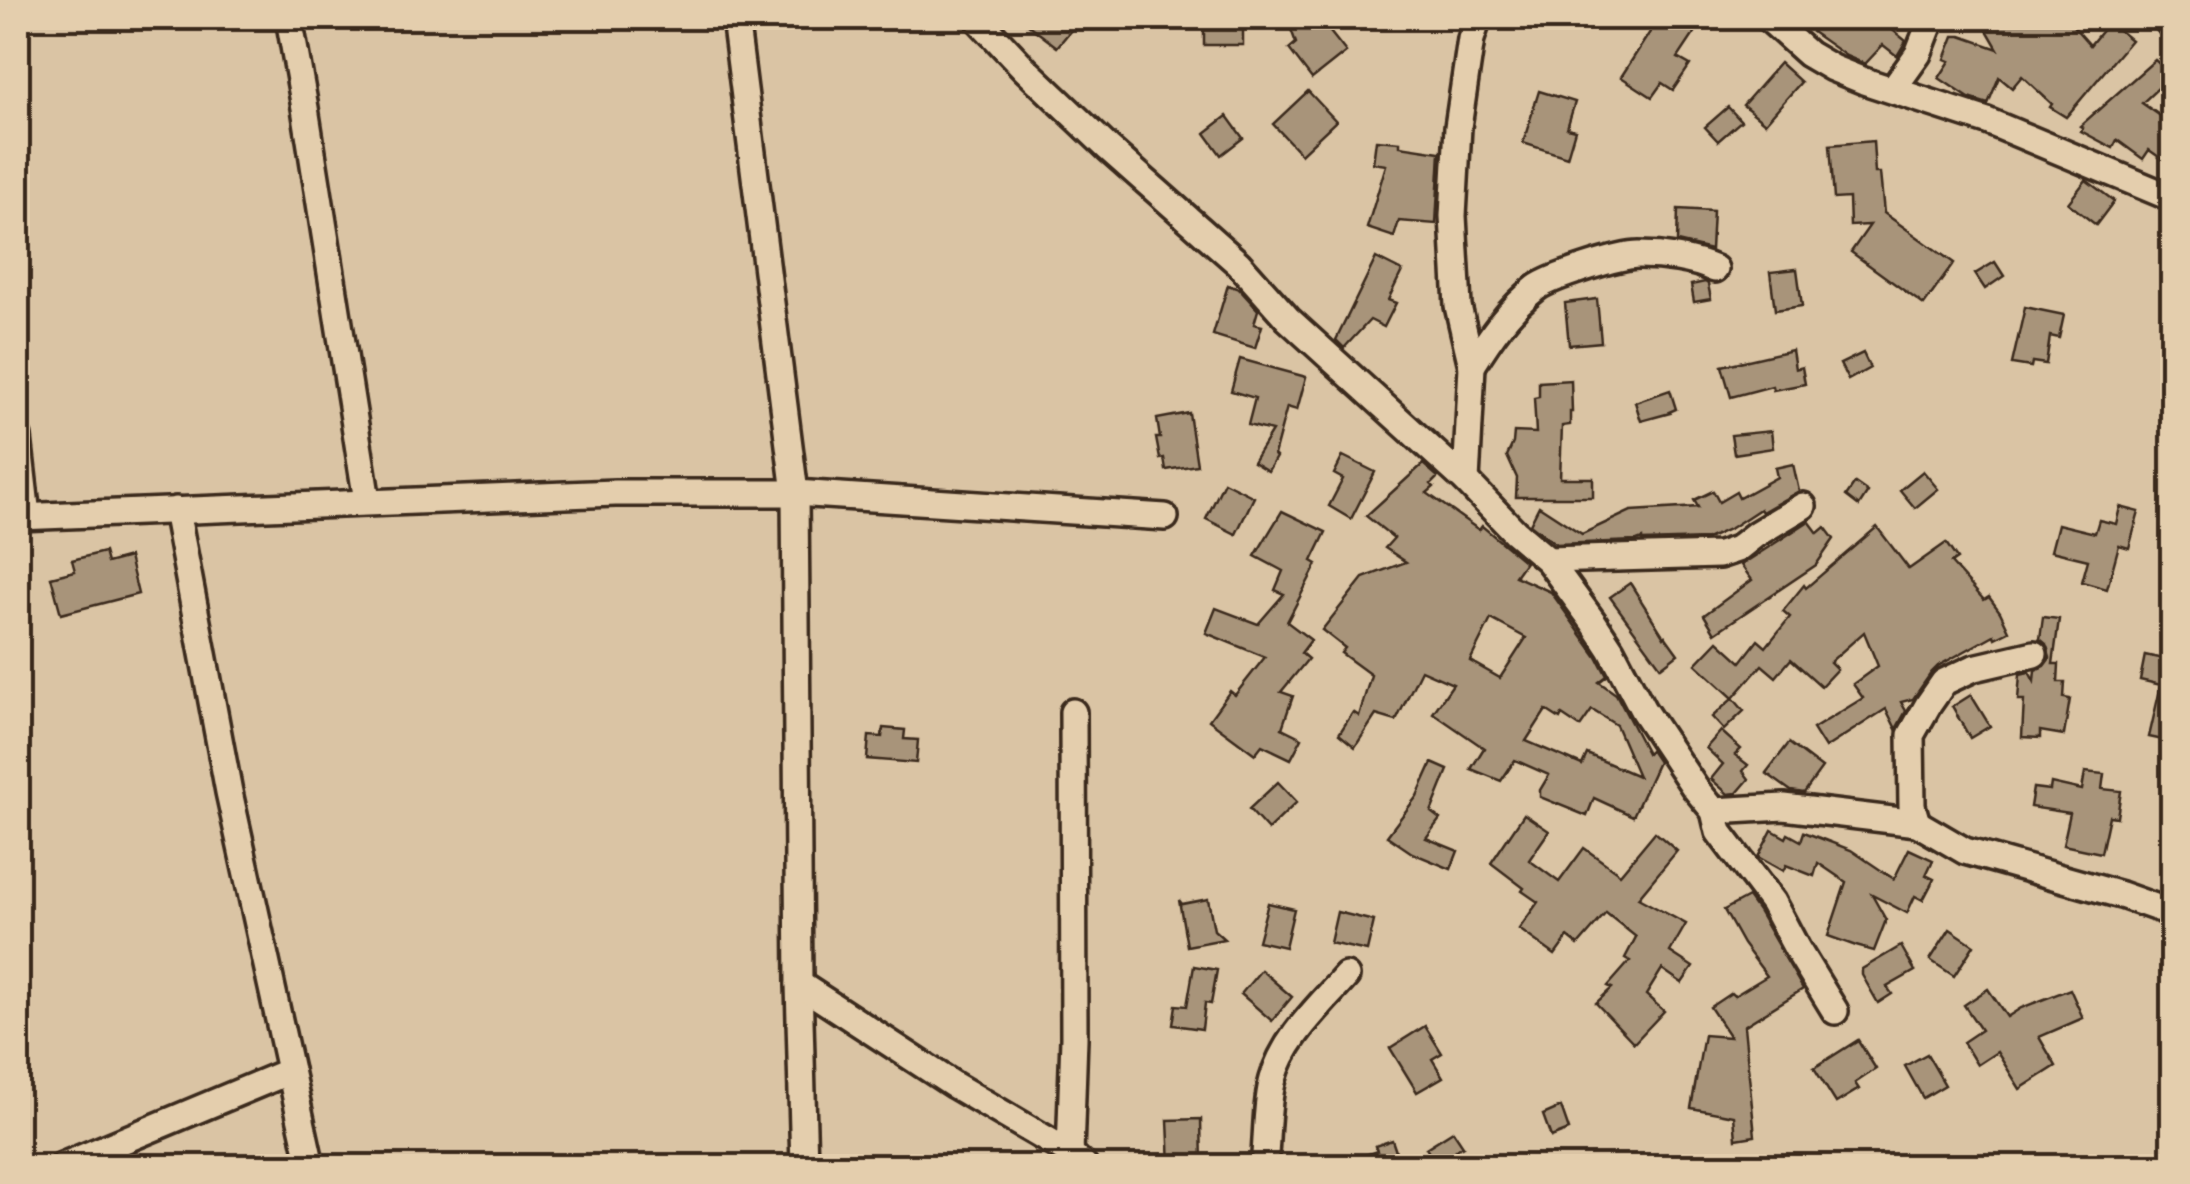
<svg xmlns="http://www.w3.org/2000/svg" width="2190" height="1184" font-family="'Playpen Sans',sans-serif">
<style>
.building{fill:#a8947a;stroke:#3b2a1e;stroke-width:2.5;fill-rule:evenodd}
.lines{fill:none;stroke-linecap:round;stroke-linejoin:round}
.minor-casing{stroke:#3b2a1e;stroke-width:32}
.minor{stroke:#e4cead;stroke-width:25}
</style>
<rect width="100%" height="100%" fill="#dac4a4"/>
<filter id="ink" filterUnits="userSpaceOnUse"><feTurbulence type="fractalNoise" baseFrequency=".01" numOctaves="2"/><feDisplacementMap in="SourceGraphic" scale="20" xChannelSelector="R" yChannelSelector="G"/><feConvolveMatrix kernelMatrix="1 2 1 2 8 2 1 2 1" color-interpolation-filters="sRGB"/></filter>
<g filter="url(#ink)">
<g class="building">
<polygon points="1019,18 1081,18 1057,47"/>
<polygon points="1204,18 1234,18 1234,23 1243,23 1243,45 1204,45"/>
<polygon points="1287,18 1319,18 1346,52 1312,79 1289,49 1296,43"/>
<polygon points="1659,18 1689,18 1700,25 1678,58 1690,65 1673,90 1662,83 1652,97 1621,77"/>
<polygon points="1821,18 1878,18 1906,41 1897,56 1883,45 1865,64 1846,56 1812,32"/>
<polygon points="1980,18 2066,18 2090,45 2109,22 2131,40 2066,117 2050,107 2052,104 2022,76 2012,88 1999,77 1988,104 1969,98 1939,78 1950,61 1945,59 1954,36 1961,36 1998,49"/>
<polygon points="2147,18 2172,18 2172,29 2165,34 2159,34"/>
<polygon points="2155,60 2172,75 2142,103 2172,124 2172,166 2149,150 2143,159 2117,140 2113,148 2081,131 2083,128 2080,126"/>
<polygon points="1780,63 1801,82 1765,123 1743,105"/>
<polygon points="1308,91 1336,121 1301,154 1273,124"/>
<polygon points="1539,91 1575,102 1567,128 1575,130 1567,157 1523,143"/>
<polygon points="1728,107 1741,121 1718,141 1705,127"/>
<polygon points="1227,116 1243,138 1221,155 1205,133"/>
<polygon points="1376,140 1400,142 1400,146 1440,152 1436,224 1399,221 1394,237 1367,228 1386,165 1373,163"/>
<polygon points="1873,141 1875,173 1880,173 1884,213 1954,263 1924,305 1851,252 1870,225 1850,226 1849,198 1834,199 1830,145"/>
<polygon points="2086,180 2114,201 2096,225 2068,203"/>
<polygon points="1678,209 1713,211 1711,250 1677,242"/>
<polygon points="1376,258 1402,271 1388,300 1396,303 1384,327 1370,320 1344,348 1336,340"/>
<polygon points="1995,262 2004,276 1985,289 1975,274"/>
<polygon points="1797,269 1802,306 1775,310 1770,272"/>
<polygon points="1705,282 1708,284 1711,299 1694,302 1691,285"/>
<polygon points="1228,285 1239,289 1258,310 1254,324 1262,326 1255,348 1213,335"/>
<polygon points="1597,299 1601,342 1569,345 1565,303"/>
<polygon points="2025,307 2064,315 2059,338 2050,336 2046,364 2032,362 2031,367 2012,364"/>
<polygon points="1792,350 1795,369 1802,367 1805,384 1773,390 1772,386 1731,397 1722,366"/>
<polygon points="1863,353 1870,368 1848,380 1840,364"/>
<polygon points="1240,359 1306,377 1297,410 1287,407 1274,455 1276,457 1268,471 1253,462 1272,431 1248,425 1255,398 1231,391"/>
<polygon points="1571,380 1572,412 1570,412 1570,425 1562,426 1560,478 1593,478 1593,497 1516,497 1517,478 1507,456 1513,443 1514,432 1536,433 1534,398 1539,397 1539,382"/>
<polygon points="1670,390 1676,409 1669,412 1670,413 1641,421 1635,402"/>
<polygon points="1189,413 1197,465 1166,470 1164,458 1160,459 1156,438 1160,438 1157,419"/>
<polygon points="1771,431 1773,448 1734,454 1731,435"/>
<polygon points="1343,456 1375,472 1351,519 1329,506 1343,479 1334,474"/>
<path d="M1423 464 1438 477 1431 484 1434 487 1427 493 1479 530 1482 526 1525 562 1515 576 1551 592 1597 657 1607 676 1599 682 1616 694 1647 753 1650 750 1658 762 1633 816 1594 798 1587 816 1540 797V790L1549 775 1515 760 1501 781 1471 769 1484 748 1433 713 1453 684 1421 670 1396 721 1376 715 1355 747 1339 734 1353 712 1359 716 1371 675 1341 653 1345 648 1322 630 1363 578 1406 562 1385 548 1394 538 1366 516ZM1491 619 1526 638 1500 678 1470 661ZM1546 710 1560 719 1562 715 1580 727 1592 710 1616 725 1638 776 1587 754 1582 765 1526 741Z"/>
<polygon points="1793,464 1799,491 1762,512 1760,509 1731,528 1707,539 1642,541 1642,539 1637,541 1556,544 1530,524 1539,506 1582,534 1631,511 1698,507 1694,500 1713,491 1719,502 1736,492 1739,498 1777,477 1775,468"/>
<polygon points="1923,471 1938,489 1915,508 1900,490"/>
<polygon points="1224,482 1254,497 1236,534 1206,519"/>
<polygon points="1855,483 1868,492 1859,506 1846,496"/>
<polygon points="2120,507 2139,512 2129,548 2119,545 2107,589 2082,582 2088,560 2051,551 2058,524 2095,533 2099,520 2116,524"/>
<polygon points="1282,511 1326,532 1312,561 1317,564 1287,622 1311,640 1301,653 1308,659 1281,692 1293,696 1282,728 1302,738 1291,759 1262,745 1255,754 1209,720 1230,691 1235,695 1265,657 1206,633 1216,608 1258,624 1284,594 1275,590 1283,571 1255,556"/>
<polygon points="1809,521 1818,533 1825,527 1834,539 1816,565 1715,633 1704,615 1752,580 1741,565"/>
<polygon points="1877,527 1909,569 1946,543 1957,559 1951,563 1984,600 1989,597 2000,612 2009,631 1995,638 1994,635 1938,666 1931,673 1913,699 1901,702 1906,711 1896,729 1886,709 1825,748 1813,729 1863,698 1853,684 1878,666 1864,632 1830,662 1837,669 1821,686 1791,659 1776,677 1762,665 1733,698 1696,664 1718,641 1741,662 1758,640 1766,647 1790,617 1783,611 1804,585 1806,588"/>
<polygon points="104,552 107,563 129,557 138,594 61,614 51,577 75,571 72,560"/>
<polygon points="1630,583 1664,637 1665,636 1678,654 1661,667 1610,597"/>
<polygon points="2043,617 2059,619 2053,664 2059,664 2058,682 2065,682 2064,698 2070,699 2064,735 2040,731 2040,738 2022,737 2024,700 2018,700 2020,674 2029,672 2034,681 2035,670 2044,666 2050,658 2046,644 2040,639"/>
<polygon points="2145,655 2172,661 2172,742 2149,737 2161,685 2140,680"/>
<polygon points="1971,695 1990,726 1970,738 1952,707"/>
<polygon points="1733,698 1744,711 1724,730 1712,717"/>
<polygon points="883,728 905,730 904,739 918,740 916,763 867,759 869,736 882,737"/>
<polygon points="1721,731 1741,749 1735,755 1748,765 1743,771 1749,779 1737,793 1728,794 1711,779 1723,764 1706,748"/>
<polygon points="1789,743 1822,768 1804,793 1791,791 1766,773"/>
<polygon points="1432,763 1448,770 1431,812 1440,819 1426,838 1458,851 1451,869 1412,853 1387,836 1417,796"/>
<polygon points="2085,772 2104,774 2102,789 2121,791 2117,817 2109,816 2101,853 2063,845 2070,813 2030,807 2033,788 2050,790 2051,783 2082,790"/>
<polygon points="1278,782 1297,802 1268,830 1249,809"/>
<polygon points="1524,814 1549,831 1529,860 1559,882 1584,848 1620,874 1655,832 1677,851 1638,898 1686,924 1670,952 1693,967 1682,983 1662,969 1646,995 1664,1011 1634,1043 1596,1003 1612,988 1608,986 1630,961 1625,958 1636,937 1606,913 1578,945 1568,937 1555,955 1519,929 1538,902 1522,891 1524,888 1491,863"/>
<polygon points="1772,830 1786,838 1788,834 1801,841 1804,832 1851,850 1894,879 1909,849 1933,860 1926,875 1934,879 1923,900 1915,896 1907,913 1872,895 1886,920 1874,951 1856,946 1828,936 1846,882 1818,863 1814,876 1786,865 1783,871 1758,857"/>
<polygon points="1748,897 1758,911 1803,989 1744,1026 1755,1136 1736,1139 1734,1116 1691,1108 1704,1035 1730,1037 1710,1007 1731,993 1734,996 1767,976 1743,944 1724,910"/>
<polygon points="1208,899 1214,930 1224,939 1187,946 1179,900 1182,904"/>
<polygon points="1268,903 1294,909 1285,947 1258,941"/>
<polygon points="1337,912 1374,921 1367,951 1330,943"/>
<polygon points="1950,929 1974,945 1954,976 1930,960"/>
<polygon points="1901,946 1915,971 1887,987 1892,994 1878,1003 1862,975 1862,969"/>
<polygon points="1194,966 1217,970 1211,1004 1205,1003 1202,1029 1173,1025 1176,1005 1187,1006"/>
<polygon points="1261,970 1292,997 1272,1021 1241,994"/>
<polygon points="1988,989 2007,1017 2021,1008 2070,989 2083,1018 2039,1037 2056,1066 2020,1089 1997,1052 1977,1065 1963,1042 1981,1030 1964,1005"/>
<polygon points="1425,1026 1442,1053 1432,1059 1443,1077 1417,1092 1390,1048"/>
<polygon points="1858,1040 1876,1069 1855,1083 1859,1089 1836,1103 1814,1068"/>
<polygon points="1927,1054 1945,1085 1923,1098 1905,1066"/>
<polygon points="1561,1107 1569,1130 1551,1137 1543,1115"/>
<polygon points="1201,1119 1202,1166 1170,1166 1168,1120"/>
<polygon points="1453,1131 1463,1146 1456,1150 1466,1166 1437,1166 1426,1148"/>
<polygon points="1392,1140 1401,1166 1340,1166 1340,1164 1377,1151 1375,1146"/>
</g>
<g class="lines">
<g class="minor-casing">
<g id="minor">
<polyline points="289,18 305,108 367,501"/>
<polyline points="735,18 795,493 799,984 804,1166"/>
<polyline points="977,18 1025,69 1108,148 1238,263 1288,319 1466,481 1515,532 1548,560 1594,623 1611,649 1643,710 1695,788 1714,811 1719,832 1772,902 1797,949 1835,1011"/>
<polyline points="1768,18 1808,54 1832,68 1864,81 1987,121 2172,198"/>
<polyline points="1893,89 1918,54 1932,18"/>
<path d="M1472 366C1490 337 1509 309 1536 288 1551 277 1620 255 1639 255 1663 255 1693 259 1715 269"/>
<polyline points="18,437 27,516"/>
<polyline points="1466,481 1472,366 1458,306 1453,216 1458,127 1471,39 1478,18"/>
<polyline points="176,510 229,792 311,1166"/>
<polyline points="18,517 615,493 795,493 1165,517"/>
<polyline points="1548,560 1719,555 1737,549 1756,534 1803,506"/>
<polyline points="1714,811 1784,807 1917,823 1965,851 2121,895 2172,913"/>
<polyline points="1917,823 1912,806 1911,735 1928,705 1944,682 1974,668 2034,654"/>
<polyline points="799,984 954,1085 1070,1153 1084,1166"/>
<polyline points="1070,1153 1074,1038 1073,712"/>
<polyline points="62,1166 290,1071"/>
<path d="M1264 1166C1267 1140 1266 1103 1273 1079 1284 1038 1319 1007 1346 976"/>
</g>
</g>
<use href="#minor" class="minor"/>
</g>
</g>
<rect width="2190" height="1184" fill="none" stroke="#e4cead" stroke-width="60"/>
<rect x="30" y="30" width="2130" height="1124" fill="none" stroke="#3b2a1e" stroke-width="4" filter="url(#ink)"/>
</svg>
